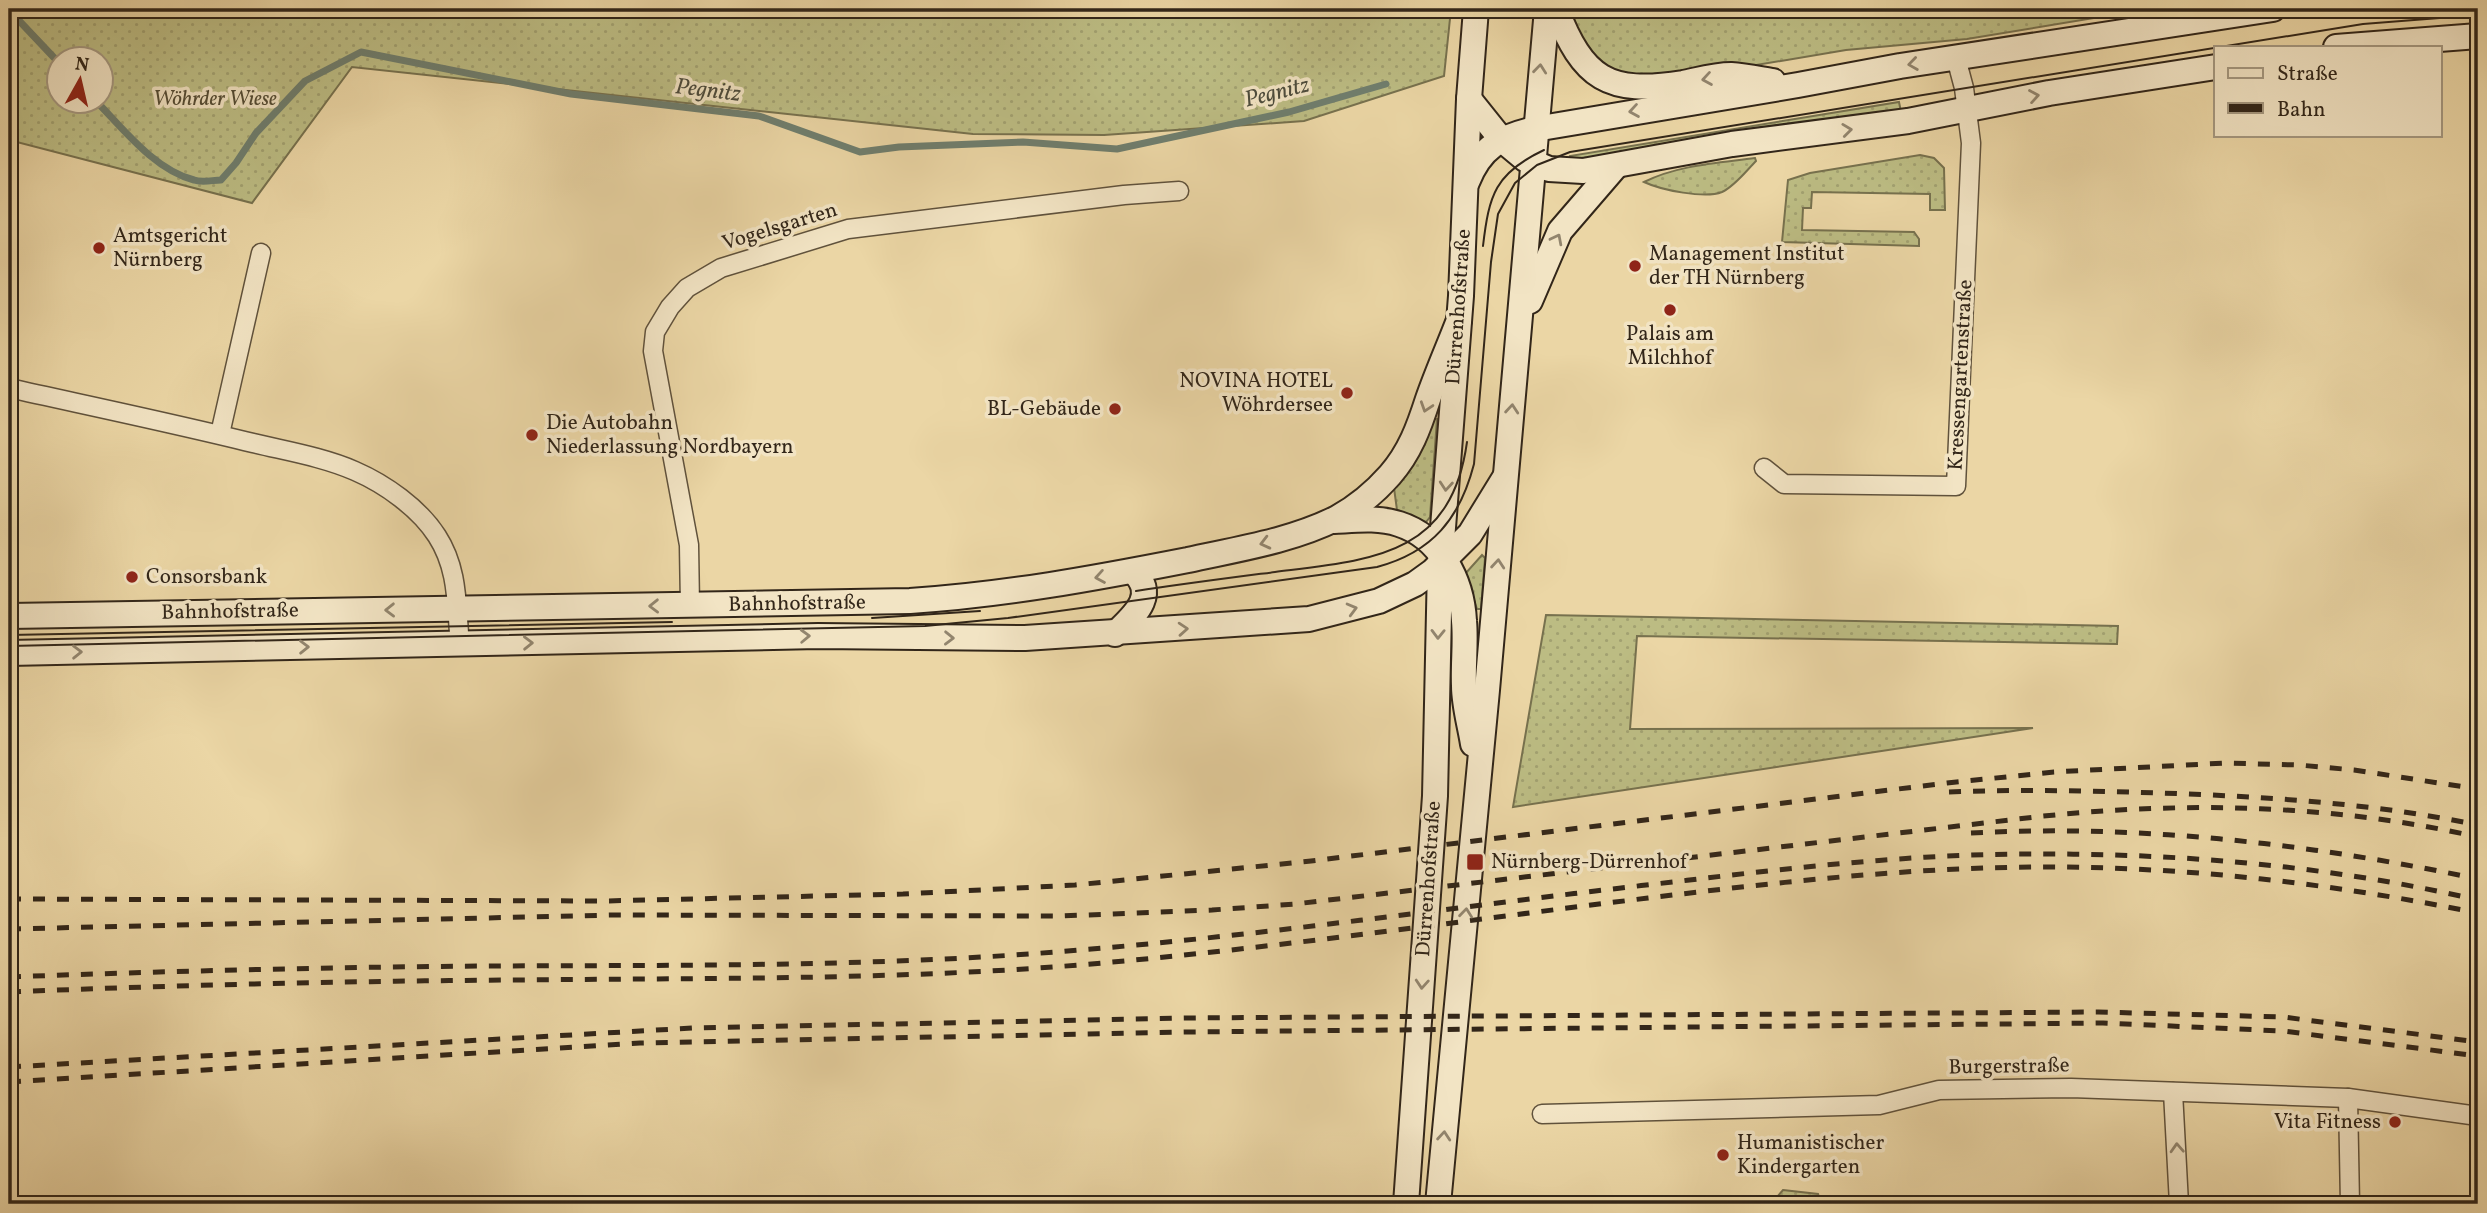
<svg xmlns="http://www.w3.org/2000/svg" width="2487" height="1213" font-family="Vollkorn,serif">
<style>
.grass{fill:url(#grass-dots);stroke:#77714e;stroke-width:2;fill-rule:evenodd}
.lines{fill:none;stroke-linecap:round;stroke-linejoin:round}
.stream{stroke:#6f7e6e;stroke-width:7}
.minor-casing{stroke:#60523c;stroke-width:21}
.secondary-casing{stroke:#322619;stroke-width:28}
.minor{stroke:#f2e4c4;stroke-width:18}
.secondary{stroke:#f2e4c4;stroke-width:24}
.tram{stroke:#322619;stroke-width:2}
.rail{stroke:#322619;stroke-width:5;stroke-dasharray:12 12;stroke-linecap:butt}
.oneway{stroke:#92856e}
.poi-dot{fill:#8f2418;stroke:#f2e4c4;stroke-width:2.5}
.labels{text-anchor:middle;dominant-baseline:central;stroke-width:7;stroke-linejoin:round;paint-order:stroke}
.park-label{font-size:21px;font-style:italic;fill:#544c34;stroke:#f2e4c4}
.street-label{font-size:21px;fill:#322619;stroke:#f2e4c4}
.poi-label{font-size:21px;fill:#322619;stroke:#f2e4c4;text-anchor:start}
.water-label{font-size:23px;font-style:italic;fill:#4c4b3c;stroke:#f2e4c4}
</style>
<defs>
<pattern id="grass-dots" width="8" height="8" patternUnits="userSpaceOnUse" patternTransform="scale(1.75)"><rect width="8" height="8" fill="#bcbc83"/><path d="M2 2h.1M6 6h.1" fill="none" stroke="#a2a171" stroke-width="1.8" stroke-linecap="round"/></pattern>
</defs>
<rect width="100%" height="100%" fill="#ebd6a5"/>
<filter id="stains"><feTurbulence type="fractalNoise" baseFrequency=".00286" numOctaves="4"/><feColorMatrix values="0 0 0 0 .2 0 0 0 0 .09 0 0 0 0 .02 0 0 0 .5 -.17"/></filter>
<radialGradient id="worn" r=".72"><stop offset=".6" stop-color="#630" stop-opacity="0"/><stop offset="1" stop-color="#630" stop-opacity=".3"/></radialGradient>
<g class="grass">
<path d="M9 9H1451L1444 76 1304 121 1104 135 973 134 352 67 252 203 9 140ZM60 60H102V102H60Z"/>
<polygon points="1571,9 2166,9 2136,11 1967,39 1846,50 1661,81 1623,76 1593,57 1577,29"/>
<polygon points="1899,102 1901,112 1571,162 1570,156"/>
<polygon points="1920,155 1934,158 1944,168 1945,210 1930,210 1930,194 1812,192 1811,208 1803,208 1802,230 1914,232 1919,239 1919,246 1782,242 1788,180 1810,173"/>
<path d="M1755 158 1756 161C1746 171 1735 186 1722 192 1705 199 1661 190 1644 182 1678 165 1718 163 1755 158Z"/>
<polygon points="1433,419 1437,419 1430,517 1426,522 1397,510 1394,488"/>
<polygon points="1482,555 1485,558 1481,609 1477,609 1465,574"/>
<polygon points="1546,615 2118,626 2117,644 1637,636 1630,729 2033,728 1513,807"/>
<polygon points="1783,1190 1818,1194 1821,1204 1771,1204"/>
</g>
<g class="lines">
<g class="stream">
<polyline points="9,10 60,64"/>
<path d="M97 102C124 130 155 170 194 180 202 183 213 180 221 180L236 163 256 133 305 81 361 52 571 94 759 116 860 152 899 147 1023 142 1117 149 1289 112 1386 84"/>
</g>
<g class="minor-casing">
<g id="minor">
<path d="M9 388C90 406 172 423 253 443 286 451 323 457 355 471 385 484 419 508 437 536 459 570 456 606 460 644"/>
<polyline points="220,434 261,253"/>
<polyline points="1764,468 1784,484 1956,486 1971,143 1964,88 1956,58"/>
<polyline points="690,606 689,545 653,351 655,332 670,307 687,288 721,268 848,229 1124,195 1179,191"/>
<polyline points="2173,1092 2179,1204"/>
<polyline points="2348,1098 2350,1204"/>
<polyline points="1542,1114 1879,1105 1939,1090 2071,1088 2348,1098 2478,1116"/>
</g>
</g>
<g class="secondary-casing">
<g id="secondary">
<path d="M1556 9C1583 79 1608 95 1683 83 1698 80 1715 75 1731 75 1745 76 1760 79 1773 81"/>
<polyline points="2336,47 2478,36"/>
<polyline points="1469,99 1501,139 1525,159 1549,169 1583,171 1732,144 1908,121 2049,93 2216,67"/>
<path d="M1467 182C1481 147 1500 137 1535 129L1798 85 1900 66 2273 9"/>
<polyline points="1530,301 1560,231 1616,166"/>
<path d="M1334 521C1355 520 1378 517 1399 524 1440 537 1462 580 1464 621 1466 642 1463 664 1464 686 1464 705 1470 725 1473 744"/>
<path d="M9 616 910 601C1004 595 1096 578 1188 560 1238 549 1291 541 1337 518 1357 507 1375 492 1390 475 1410 452 1419 427 1428 399 1437 373 1449 346 1459 320"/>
<path d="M1115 634C1133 616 1159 596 1133 571"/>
<polyline points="9,653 818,636 1025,638 1309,619 1379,601 1415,584 1433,571 1470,534 1505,477"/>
<polyline points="1406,1204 1435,796 1440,566 1461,296 1469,99 1476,9"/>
<polyline points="1438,1204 1487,690 1547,9"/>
</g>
</g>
<use href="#minor" class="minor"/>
<use href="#secondary" class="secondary"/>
<g class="tram">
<path d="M1483 246C1489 195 1495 173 1544 150"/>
<path d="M1136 591C1182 584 1229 578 1275 572 1371 560 1451 557 1467 442"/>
<polyline points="872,618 980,611"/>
<polyline points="9,635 672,622"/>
<path d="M9 646 925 626 1008 618 1377 567C1433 552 1460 518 1474 464L1491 262 1498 214 1515 183 1537 165 1570 152 2363 24 2478 15"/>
</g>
<g class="rail">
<path d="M1949 792C2029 789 2108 791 2188 794 2286 798 2382 805 2478 825"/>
<path d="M1971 833C2141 824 2312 844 2478 879"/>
<polyline points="9,899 604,901 903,894 1075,885 1311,861 1947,783 2054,772 2225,763 2299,765 2354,770 2478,789"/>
<path d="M9 929 614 915 1061 916 1212 910 1295 904 2035 817C2182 801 2333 804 2478 837"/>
<path d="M9 977C170 971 333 967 494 966 689 965 885 967 1079 950 1278 934 1475 904 1673 882 1797 867 1921 853 2046 854 2191 854 2336 867 2478 900"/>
<path d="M9 992C179 985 349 981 519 980 706 978 893 980 1079 965 1270 949 1459 921 1648 898 1780 882 1913 867 2046 867 2192 867 2335 884 2478 913"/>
<polyline points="9,1067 693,1028 1186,1018 2098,1012 2283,1017 2478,1042"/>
<polyline points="9,1082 640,1043 1186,1032 2103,1023 2283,1031 2478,1056"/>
</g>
</g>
<defs><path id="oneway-chevron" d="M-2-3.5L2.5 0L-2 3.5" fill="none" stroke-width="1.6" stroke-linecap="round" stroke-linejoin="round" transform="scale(1.75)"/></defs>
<g class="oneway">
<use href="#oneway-chevron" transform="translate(1913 64) rotate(172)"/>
<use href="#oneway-chevron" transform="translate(1540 69) rotate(-84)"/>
<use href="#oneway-chevron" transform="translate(1707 79) rotate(171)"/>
<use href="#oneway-chevron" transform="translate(2034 96) rotate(-10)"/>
<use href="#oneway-chevron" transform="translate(1634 111) rotate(171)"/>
<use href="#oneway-chevron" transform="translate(1847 130) rotate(-7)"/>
<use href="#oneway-chevron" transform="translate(1557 239) rotate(-63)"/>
<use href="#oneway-chevron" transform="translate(1426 407) rotate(108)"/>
<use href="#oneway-chevron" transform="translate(1512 409) rotate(-85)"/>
<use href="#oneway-chevron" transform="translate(1446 486) rotate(95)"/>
<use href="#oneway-chevron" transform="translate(1265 543) rotate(166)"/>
<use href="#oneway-chevron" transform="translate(1498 564) rotate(-85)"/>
<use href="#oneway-chevron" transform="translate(1100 577) rotate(170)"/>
<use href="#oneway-chevron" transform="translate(654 606) rotate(179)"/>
<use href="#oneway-chevron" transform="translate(1352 609) rotate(-15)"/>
<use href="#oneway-chevron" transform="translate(390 610) rotate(179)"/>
<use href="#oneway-chevron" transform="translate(1183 629) rotate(-4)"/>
<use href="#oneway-chevron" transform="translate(1438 634) rotate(91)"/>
<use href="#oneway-chevron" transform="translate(805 636) rotate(-2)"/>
<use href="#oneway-chevron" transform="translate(949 638) rotate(1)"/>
<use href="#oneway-chevron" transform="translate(528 643) rotate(-1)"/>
<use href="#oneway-chevron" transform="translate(304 647) rotate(-1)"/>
<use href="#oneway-chevron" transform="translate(77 652) rotate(-1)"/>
<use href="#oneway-chevron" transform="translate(1466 913) rotate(-84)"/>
<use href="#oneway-chevron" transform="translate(1422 984) rotate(94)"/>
<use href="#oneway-chevron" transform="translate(1444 1136) rotate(-85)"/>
<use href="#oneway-chevron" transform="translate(2177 1148) rotate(-93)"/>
</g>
<g class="poi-dot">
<circle cx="99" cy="248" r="7"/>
<circle cx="1635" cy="266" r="7"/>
<circle cx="1670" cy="310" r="7"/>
<circle cx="1347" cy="393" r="7"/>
<circle cx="1115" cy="409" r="7"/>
<circle cx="532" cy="435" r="7"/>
<circle cx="132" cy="577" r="7"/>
<rect x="1466" y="853" width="18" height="18" rx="3.5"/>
<circle cx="2395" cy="1122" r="7"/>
<circle cx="1723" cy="1155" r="7"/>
</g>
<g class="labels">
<g class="park-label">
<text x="215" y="99">Wöhrder Wiese</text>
</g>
<g class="street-label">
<text transform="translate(780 227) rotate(-17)">Vogelsgarten</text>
<text transform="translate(1459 307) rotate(-86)">Dürrenhofstraße</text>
<text transform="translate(1961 375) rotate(-87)">Kressengartenstraße</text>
<text transform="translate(797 604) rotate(-1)">Bahnhofstraße</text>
<text transform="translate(230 612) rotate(-1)">Bahnhofstraße</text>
<text transform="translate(1429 879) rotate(-86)">Dürrenhofstraße</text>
<text transform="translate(2009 1067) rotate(-1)">Burgerstraße</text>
</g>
<g class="poi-label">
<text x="113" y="236">Amtsgericht<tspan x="113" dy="24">Nürnberg</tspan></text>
<text x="1649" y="254">Management Institut<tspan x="1649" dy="24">der TH Nürnberg</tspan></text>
<text x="1670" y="334" text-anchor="middle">Palais am<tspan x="1670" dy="24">Milchhof</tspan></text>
<text x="1333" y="381" text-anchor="end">NOVINA HOTEL<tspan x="1333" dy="24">Wöhrdersee</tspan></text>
<text x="1101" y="409" text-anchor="end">BL-Gebäude</text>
<text x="546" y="423">Die Autobahn<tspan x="546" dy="24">Niederlassung Nordbayern</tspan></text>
<text x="146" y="577">Consorsbank</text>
<text x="1491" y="862">Nürnberg-Dürrenhof</text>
<text x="2381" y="1122" text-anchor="end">Vita Fitness</text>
<text x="1737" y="1143">Humanistischer<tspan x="1737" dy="24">Kindergarten</tspan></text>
</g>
<g class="water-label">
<text transform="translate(708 91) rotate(7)">Pegnitz</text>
<text transform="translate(1277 93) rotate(-14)">Pegnitz</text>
</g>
</g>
<rect width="2487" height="1213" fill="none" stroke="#ebd6a5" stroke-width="35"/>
<rect x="10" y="10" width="2466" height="1192" fill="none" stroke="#322619" stroke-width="3.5"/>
<rect x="18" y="18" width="2452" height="1178" fill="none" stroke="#322619" stroke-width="2"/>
<rect x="2214" y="46" width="228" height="91" fill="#f2e4c4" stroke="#a59880" stroke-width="2"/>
<rect x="2228" y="68" width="35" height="10" fill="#f2e4c4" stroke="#a59880" stroke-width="2"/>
<text x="2277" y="80" font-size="21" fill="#322619">Straße</text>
<rect x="2228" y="103" width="35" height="10" fill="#322619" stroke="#a59880" stroke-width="2"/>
<text x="2277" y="116" font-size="21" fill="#322619">Bahn</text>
<g transform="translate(80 80) rotate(8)"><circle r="33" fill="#f2e4c4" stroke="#a59880" stroke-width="2"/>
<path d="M0-5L12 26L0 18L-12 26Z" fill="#8f2418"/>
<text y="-10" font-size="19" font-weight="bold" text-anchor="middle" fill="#322619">N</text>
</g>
<rect width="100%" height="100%" filter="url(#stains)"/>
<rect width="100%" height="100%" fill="url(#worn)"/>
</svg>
